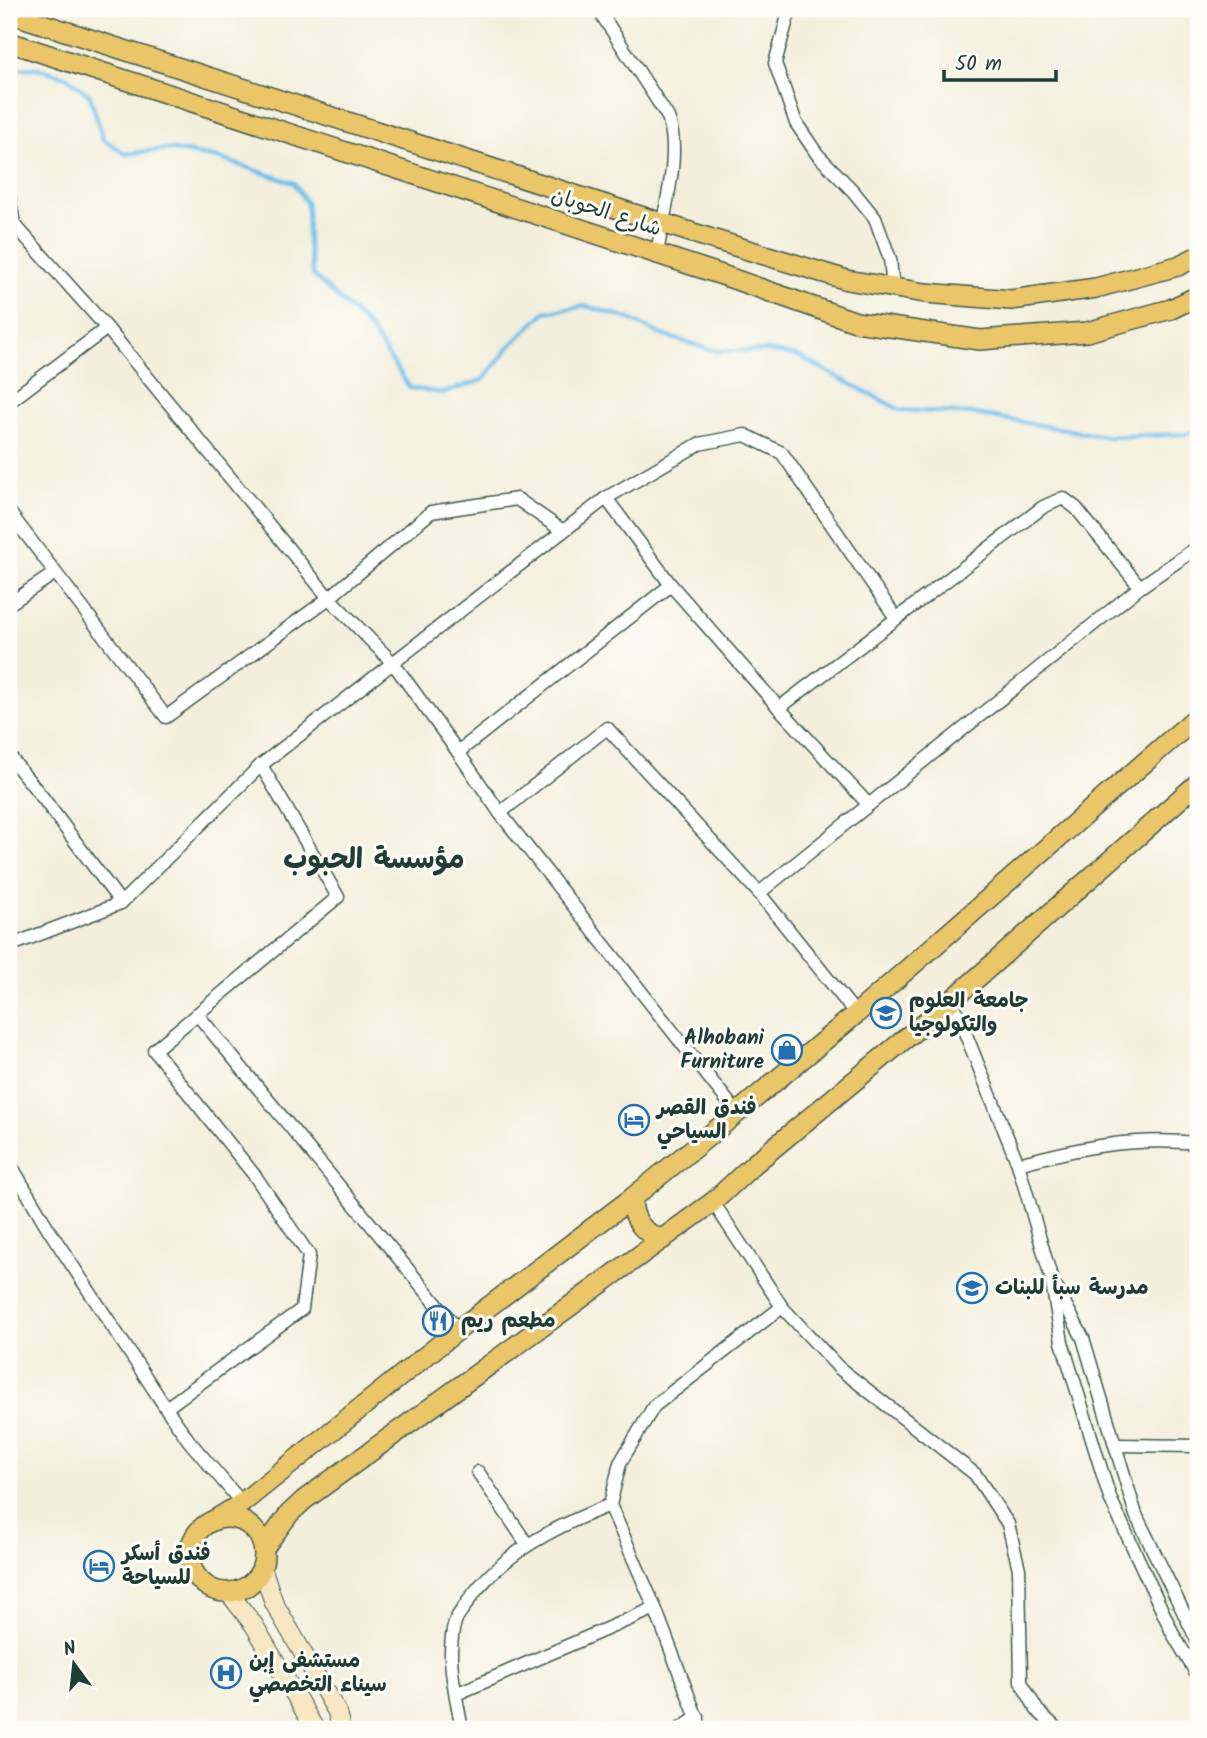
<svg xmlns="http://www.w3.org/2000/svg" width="1207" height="1738" font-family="Kalam,'Playpen Sans Arabic',sans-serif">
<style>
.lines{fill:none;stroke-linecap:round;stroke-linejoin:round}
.stream{stroke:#70c0eb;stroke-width:4.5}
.minor-casing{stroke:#3f584d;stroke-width:15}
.secondary-casing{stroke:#3f584d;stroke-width:20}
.primary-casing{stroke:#3f584d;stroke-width:22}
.trunk-casing{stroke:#3f584d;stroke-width:22}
.minor{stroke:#fff;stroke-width:12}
.secondary{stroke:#f7e8c3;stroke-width:18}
.primary{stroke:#ebc669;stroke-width:19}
.trunk{stroke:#ebc669;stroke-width:19}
.labels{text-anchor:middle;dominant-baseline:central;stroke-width:6;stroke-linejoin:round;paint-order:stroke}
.street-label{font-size:21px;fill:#1f3d34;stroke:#fdfcf7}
.poi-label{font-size:21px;font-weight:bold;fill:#1f3d34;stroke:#fdfcf7;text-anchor:start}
.district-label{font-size:28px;font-weight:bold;fill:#1f3d34;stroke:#fdfcf7}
</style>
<rect width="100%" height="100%" fill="#fdfcf7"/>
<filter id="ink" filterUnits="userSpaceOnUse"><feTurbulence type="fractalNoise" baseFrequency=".0143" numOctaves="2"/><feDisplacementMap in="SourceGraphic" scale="14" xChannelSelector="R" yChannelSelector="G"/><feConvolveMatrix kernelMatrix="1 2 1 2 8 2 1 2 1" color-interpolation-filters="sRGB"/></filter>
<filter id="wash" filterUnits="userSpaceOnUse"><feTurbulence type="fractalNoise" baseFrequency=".00686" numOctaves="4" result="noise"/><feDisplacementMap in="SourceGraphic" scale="28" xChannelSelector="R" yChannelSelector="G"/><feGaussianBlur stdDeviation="1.57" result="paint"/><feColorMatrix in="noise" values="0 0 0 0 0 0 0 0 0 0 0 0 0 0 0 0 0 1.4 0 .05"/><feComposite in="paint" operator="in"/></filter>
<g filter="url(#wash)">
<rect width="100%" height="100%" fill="#f3efdc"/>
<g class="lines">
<polyline class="stream" points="9,69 37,68 67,77 90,96 103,139 125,154 167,149 218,158 294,183 307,204 308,242 313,275 367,325 410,388 442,393 483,380 511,345 545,312 586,306 628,318 662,335 716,351 767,351 798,356 900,410 975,414 1109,437 1188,434 1198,428"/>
</g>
</g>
<g filter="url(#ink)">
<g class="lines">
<g class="minor-casing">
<g id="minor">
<path d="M598 9 668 117C682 155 663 213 657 254"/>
<polyline points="790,9 775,63 796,123 817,154 853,191 875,218 890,259 893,288"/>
<polyline points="9,196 14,224 107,328 329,598 393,663 458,752 500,813 737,1113"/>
<polyline points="9,402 107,328"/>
<polyline points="606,498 671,585 779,708 868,804"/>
<polyline points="9,512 166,717 329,598 431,512 517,499 563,531"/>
<polyline points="9,604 55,573"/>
<polyline points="779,708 1043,507 1063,498 1076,508 1140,587"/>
<polyline points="458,752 671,585"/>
<polyline points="9,756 43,798 121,903"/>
<polyline points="500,813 607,728 759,893 856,1014"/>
<polyline points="759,893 1140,587 1198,547"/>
<polyline points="9,946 121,903 261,765 606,498 699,444 745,435 782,453 896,618"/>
<polyline points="1197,990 1198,997"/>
<polyline points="952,1000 1018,1164 1051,1277 1062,1342 1110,1498 1173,1634 1198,1676"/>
<polyline points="197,1014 458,1330"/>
<polyline points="9,1162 49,1230 166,1408 189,1441 242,1503"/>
<path d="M1018 1164C1083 1147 1130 1137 1198 1143"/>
<polyline points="713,1202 782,1307 839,1368 975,1474 1008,1524 1019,1569 1021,1682 1037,1710 1057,1729"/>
<polyline points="1056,1287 1083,1338 1136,1515 1198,1642"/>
<polyline points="166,1408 302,1309 309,1255 255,1176 154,1050 338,897 261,765"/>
<polyline points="1115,1445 1198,1446"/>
<polyline points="478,1472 527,1544"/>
<polyline points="456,1694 655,1608"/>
<path d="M462 1729C456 1695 445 1656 455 1622 457 1615 465 1607 469 1600 503 1552 557 1526 610 1505"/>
<polyline points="680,1729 698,1717"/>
<polyline points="701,1729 655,1608 610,1505 620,1463 654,1406 782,1307"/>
</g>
</g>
<g class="secondary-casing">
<g id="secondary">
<polyline points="262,1567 274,1603 337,1712 341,1729"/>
<polyline points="228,1592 254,1625 315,1729"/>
</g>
</g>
<g class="primary-casing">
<g id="primary">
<path d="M632 1198C632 1219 643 1234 663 1239"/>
<circle cx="227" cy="1555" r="37"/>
<polyline points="216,1519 242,1503 458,1330 632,1198 737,1113 856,1014 1198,716"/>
<polyline points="264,1548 289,1514 304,1500 713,1202 754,1164 952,1000 1198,783"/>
</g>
</g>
<g class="trunk-casing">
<g id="trunk">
<polyline points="9,13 715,240 847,280 925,293 1011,300 1096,288 1178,266 1198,256"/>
<polyline points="9,42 722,275 856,322 980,340 1087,332 1171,309 1198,296"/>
</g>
</g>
<use href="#minor" class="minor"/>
<use href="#secondary" class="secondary"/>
<use href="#primary" class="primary"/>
<use href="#trunk" class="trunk"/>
</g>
</g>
<defs>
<g id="university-ring" transform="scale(1.575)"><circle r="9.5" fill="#fdfcf7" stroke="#1f6fb2" stroke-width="1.5"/><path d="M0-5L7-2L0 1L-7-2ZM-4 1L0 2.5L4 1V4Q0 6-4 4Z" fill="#1f6fb2"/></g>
<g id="shop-ring" transform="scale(1.575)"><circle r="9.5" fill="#fdfcf7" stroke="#1f6fb2" stroke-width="1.5"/><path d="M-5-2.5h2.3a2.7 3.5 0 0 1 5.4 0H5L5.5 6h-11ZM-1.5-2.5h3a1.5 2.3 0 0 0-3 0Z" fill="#1f6fb2"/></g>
<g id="hotel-ring" transform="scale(1.575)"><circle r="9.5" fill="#fdfcf7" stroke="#1f6fb2" stroke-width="1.5"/><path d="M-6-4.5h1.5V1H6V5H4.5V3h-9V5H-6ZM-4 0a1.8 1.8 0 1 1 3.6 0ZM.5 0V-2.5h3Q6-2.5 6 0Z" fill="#1f6fb2"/></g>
<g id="school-ring" transform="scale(1.575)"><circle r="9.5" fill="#fdfcf7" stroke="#1f6fb2" stroke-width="1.5"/><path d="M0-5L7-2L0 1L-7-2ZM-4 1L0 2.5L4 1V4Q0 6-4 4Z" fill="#1f6fb2"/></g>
<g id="restaurant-ring" transform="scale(1.575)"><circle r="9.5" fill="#fdfcf7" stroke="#1f6fb2" stroke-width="1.5"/><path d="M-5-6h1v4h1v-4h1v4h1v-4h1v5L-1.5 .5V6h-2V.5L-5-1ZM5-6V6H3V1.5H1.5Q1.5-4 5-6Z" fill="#1f6fb2"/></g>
<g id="hospital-ring" transform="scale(1.575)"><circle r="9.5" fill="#fdfcf7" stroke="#1f6fb2" stroke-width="1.5"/><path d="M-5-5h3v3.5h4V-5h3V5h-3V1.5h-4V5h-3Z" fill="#1f6fb2"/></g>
</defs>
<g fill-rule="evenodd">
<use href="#university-ring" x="886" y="1013"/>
<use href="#shop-ring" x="787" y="1050"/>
<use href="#hotel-ring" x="634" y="1120"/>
<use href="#school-ring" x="972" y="1288"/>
<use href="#restaurant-ring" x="438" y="1321"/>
<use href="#hotel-ring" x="99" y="1566"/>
<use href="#hospital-ring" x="226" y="1673"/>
</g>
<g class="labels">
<g class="street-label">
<text transform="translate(606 213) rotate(18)">شارع الحوبان</text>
</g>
<g class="poi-label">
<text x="909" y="1001">جامعة العلوم<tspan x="909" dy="24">والتكولوجيا</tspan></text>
<text x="764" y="1038" text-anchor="end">Alhobani<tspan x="764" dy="24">Furniture</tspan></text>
<text x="657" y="1108">فندق القصر<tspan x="657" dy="24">السياحي</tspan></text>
<text x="995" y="1288">مدرسة سبأ للبنات</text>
<text x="461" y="1321">مطعم ريم</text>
<text x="122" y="1554">فندق أسكر<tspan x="122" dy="24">للسياحة</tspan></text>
<text x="249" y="1661">مستشفى إبن<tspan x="249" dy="24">سيناء التخصصي</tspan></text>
</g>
<g class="district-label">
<text x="374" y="860">مؤسسة الحبوب</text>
</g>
</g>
<rect width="1207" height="1738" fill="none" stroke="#fdfcf7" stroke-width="35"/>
<g transform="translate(74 1664) rotate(345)" stroke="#fdfcf7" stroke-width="5" paint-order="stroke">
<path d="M0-5L12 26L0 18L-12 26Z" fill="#1f3d34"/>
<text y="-10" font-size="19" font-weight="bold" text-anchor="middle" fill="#1f3d34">N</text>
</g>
<path d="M944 70v10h112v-10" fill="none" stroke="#1f3d34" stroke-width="3.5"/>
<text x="955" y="70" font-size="21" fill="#1f3d34" stroke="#fdfcf7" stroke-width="5" paint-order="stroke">50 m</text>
</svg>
